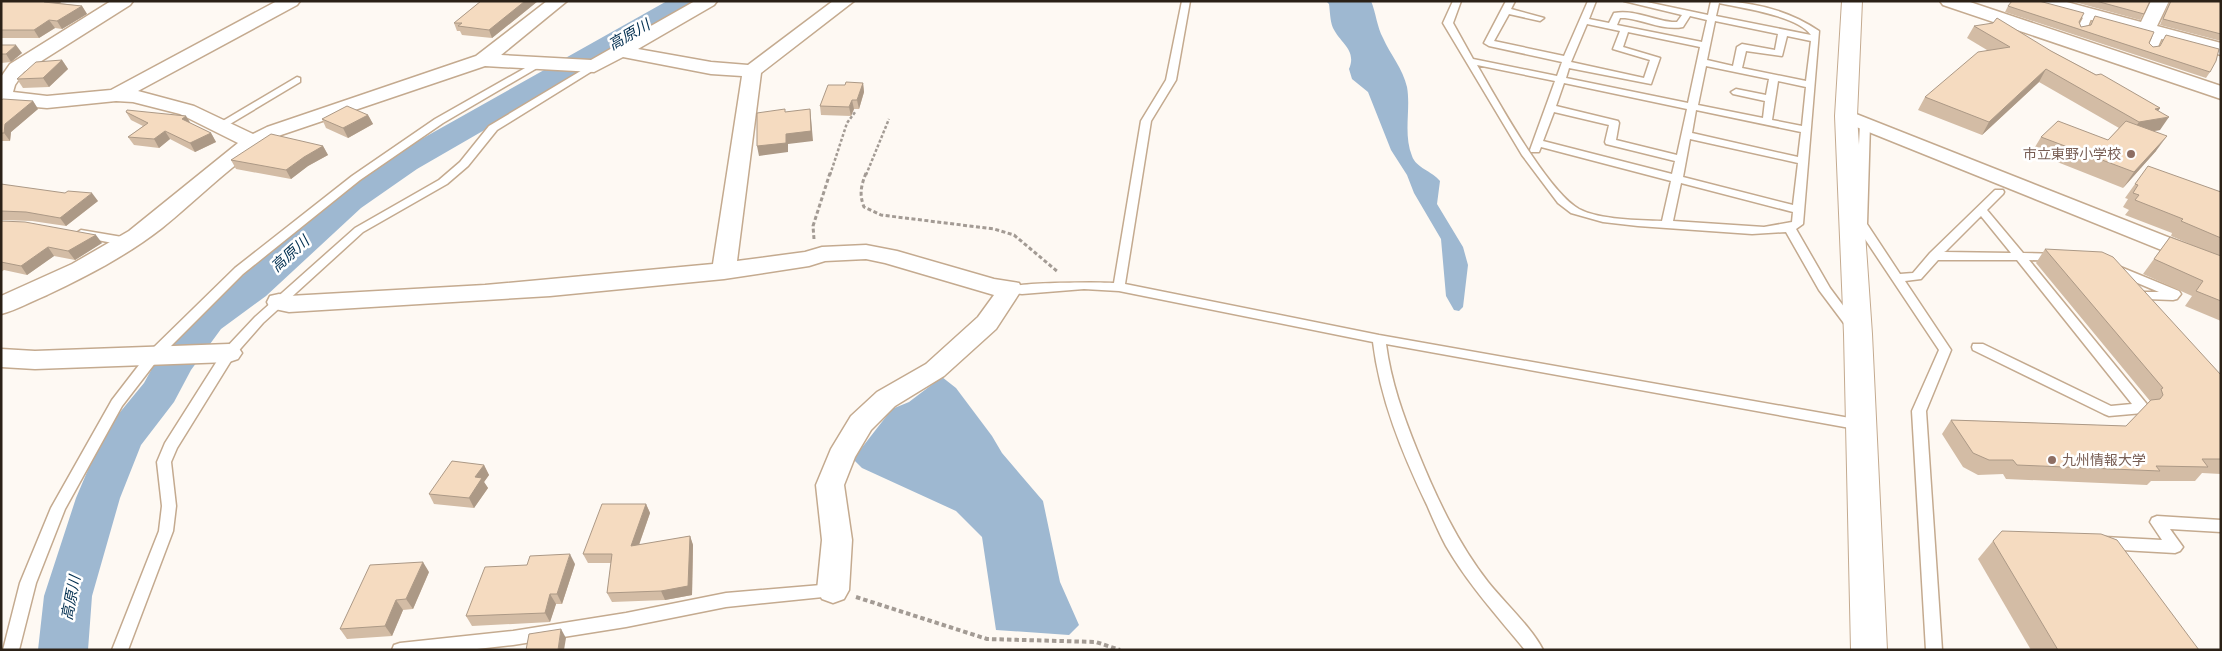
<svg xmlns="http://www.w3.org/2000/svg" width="2222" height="651" font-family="'Fira Sans Condensed','Noto Sans JP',sans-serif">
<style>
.water{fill:#9eb8d1}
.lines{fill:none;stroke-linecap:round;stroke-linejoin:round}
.river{fill:#9eb8d1;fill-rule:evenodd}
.service-casing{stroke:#c4aa8f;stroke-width:3}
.minor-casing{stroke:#c4aa8f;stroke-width:3}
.tertiary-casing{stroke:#c4aa8f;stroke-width:2}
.path-far2{stroke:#a39b94;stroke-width:2.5;stroke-dasharray:3 2;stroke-linecap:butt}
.path-far1{stroke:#a39b94;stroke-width:3;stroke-dasharray:4 2.5;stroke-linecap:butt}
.path{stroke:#a39b94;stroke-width:4;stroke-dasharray:4.5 3;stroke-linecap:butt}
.service{fill:#fff;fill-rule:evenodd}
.minor{fill:#fff;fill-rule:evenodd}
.tertiary{fill:#fff;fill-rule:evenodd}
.wall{fill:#d3bca5}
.shaded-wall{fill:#ac9986}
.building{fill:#f5dbc0;stroke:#ac9986}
.education-dot{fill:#8d6e63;stroke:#fff;stroke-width:2}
.labels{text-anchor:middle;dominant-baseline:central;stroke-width:5;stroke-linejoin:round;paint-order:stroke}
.education-label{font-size:14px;fill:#785e54;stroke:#fff;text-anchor:end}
.water-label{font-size:15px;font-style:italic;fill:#022f50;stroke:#fff}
</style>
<rect width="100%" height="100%" fill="#fef9f3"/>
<g class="water">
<path d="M1326 1H1371C1376 13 1377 27 1383 38 1390 54 1403 69 1407 87 1411 109 1403 134 1412 156 1416 168 1432 171 1440 181L1437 204 1463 247 1468 265 1463 307 1459 311 1454 310 1446 296 1441 239 1414 193 1407 175 1391 150 1368 92 1352 79 1349 69C1357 50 1341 44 1333 28 1330 21 1330 11 1329 4Z"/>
<polygon points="942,377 956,388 992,436 1002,453 1043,501 1060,582 1079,625 1069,635 996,630 982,537 956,511 862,468 853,459 892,409 909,402"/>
</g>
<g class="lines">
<polygon class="river" points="667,1 700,1 697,7 417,169 361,208 266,296 221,329 191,370 174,402 141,445 120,498 92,596 88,650 38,650 44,596 76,498 101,439 107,428 144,383 160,354 193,311 240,278 337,194 393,155"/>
<g class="service-casing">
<g id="service">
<path d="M1182 1H1190L1176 80 1151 121 1125 284 1379 335 1861 420 1866 421 1868 425 1866 429 1861 430 1386 344C1391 382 1403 415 1417 450 1436 497 1457 542 1488 582 1503 601 1533 629 1543 650H1525C1498 617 1468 584 1446 546 1439 533 1433 519 1427 505 1402 453 1380 399 1373 342L1119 291 1084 289 1022 294 1006 292 1004 289C1010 282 1099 282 1114 283L1141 121 1166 80Z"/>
<path d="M1453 1H1461L1453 23 1473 59 1557 76 1562 62 1489 46 1484 43 1506 1H1515L1511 9 1544 18 1540 21 1509 14 1494 41 1564 56 1588 1H1596L1589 19 1609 23 1614 13C1633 9 1653 20 1672 22H1677L1682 15 1624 1H1642L1708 15 1711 1C1749 1 1787 9 1819 31L1803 224 1796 229 1830 288 1859 327 1857 330H1849L1819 290 1786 232 1752 234 1638 226 1603 222 1571 213 1558 203 1522 155 1443 23ZM1719 3C1742 8 1798 16 1811 35L1716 16ZM1690 16 1707 20 1702 42 1617 25 1620 18H1625C1644 20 1664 31 1683 27ZM1715 21 1778 34 1775 50 1742 44 1737 47 1733 66 1707 60ZM1587 24 1620 31 1613 49 1650 60 1644 78 1571 62ZM1628 32 1700 47 1688 103 1566 78 1569 68 1651 84 1660 58 1623 47ZM1787 36 1811 41 1806 81 1742 68 1746 51 1782 56ZM1477 65 1555 81 1530 150 1531 152H1539L1541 147 1671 181 1662 221C1639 220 1600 220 1579 209 1547 191 1497 99 1477 65ZM1706 66 1769 79 1766 95 1736 89 1731 92 1733 94 1765 101 1763 118 1698 105ZM1778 81 1806 87 1802 126 1772 120ZM1564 83 1687 109 1677 155 1616 140 1619 123 1618 121 1556 106ZM1696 110 1801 132 1798 157 1692 133ZM1554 112 1609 125 1605 142 1606 144 1675 161 1672 174 1543 141ZM1690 139 1798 163 1793 205 1683 177ZM1681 183 1793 212 1792 222 1764 227 1673 221Z"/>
<polygon points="2089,11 2093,14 2087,29 2079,31 2077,29 2085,14"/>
<polygon points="2159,30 2164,33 2157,49 2155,51 2149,51 2147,49 2154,33"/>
<polygon points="541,59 546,62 544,64 443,123 360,180 243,274 159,358 122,406 65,509 36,583 19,650 3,650 20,583 51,508 112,400 149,352 235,268 352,176 435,119"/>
<polygon points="594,63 599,66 597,68 497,130 468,166 447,184 363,232 263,323 234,356 177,448 171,462 176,506 173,531 128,650 112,650 159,531 162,506 157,462 165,443 224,350 255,317 355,228 439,180 460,162 489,126"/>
<polygon points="297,77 300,78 300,82 225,127 221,128 216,125"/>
<path d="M1865 121 1870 124 1867 224 1900 274 1913 273 1930 253 1995 190H2003L2004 192 2003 194 1987 210 2023 253 2062 254 2064 257 2058 261 2029 260 2150 408 2148 411 2143 413 2109 416 2104 414 1973 350 1972 347 1973 344H1983L2111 406 2132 404 2017 260H1938L1921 279 1905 281 1951 350 1926 411 1942 650H1926L1912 411 1939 350 1855 224 1860 124ZM1981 216 2011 253 1944 252 1946 251Z"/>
<polygon points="81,230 128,238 134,242 128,246 77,236 75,234"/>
<polygon points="2113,264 2179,291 2181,294 2177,299 2173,300 2146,299 2140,303 2136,302 2131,295 2133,292 2159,292 2109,271 2107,268"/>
<polygon points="2157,516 2221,520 2221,532 2170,529 2183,547 2180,551 2175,553 2104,549 2099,547 2096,543 2099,539 2104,537 2162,540 2150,522 2152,518"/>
<polygon points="833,584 838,585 841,590 838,595 833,596 726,607 626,627 513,645 468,650 392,650 394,645 400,643 513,631 626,613 726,593"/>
</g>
</g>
<g class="minor-casing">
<g id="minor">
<path d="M111 1H133L130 5 24 72 15 85 13 92 47 96 111 90 277 1H300L297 5 138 91 194 106 253 134 267 127 476 56 547 1H567L501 55 591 60 695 1H717L714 5 638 49 711 62 748 65 833 1H854L761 73 737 261 805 252 822 247 866 245 897 251 994 279 1019 283 1022 289 996 329 944 376 895 406 871 430 855 457 844 485 852 540 849 590 844 599 833 603 822 599 817 590 822 540 816 485 831 449 851 416 877 392 926 364 978 317 994 295 885 263 866 259 825 261 809 266 724 279 550 296 289 312 270 308 267 302 270 296 279 294 289 296 485 285 713 264 742 76 711 74 623 57 594 72 485 66 281 135C235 159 202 196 162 228 126 256 87 276 47 295 32 301 17 310 1 314V296L72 264 129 231 238 143 180 114 133 102 116 101 47 108 1 104V77L10 64Z"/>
<polygon points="1940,1 1967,1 2221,86 2221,99 1943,5"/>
<polygon points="2033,1 2063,1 2141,22 2151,1 2169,1 2157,26 2221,43 2221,55 2036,5"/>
<polygon points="1846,110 2221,258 2221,274 1839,120 1836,116 1839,112"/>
<polygon points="229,344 238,347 242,353 238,359 229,362 35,369 1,367 1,349 35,351"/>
</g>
</g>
<g class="tertiary-casing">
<polygon id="tertiary" points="1842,1 1862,1 1857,116 1872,334 1887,650 1851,650 1844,334 1835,116"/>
</g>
<g class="path-far2">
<polyline points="830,175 847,123 856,111"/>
<polyline points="866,175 889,119"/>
</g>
<g class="path-far1">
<path d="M866 173C861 186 859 194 864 207L881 215 994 229 1014 235 1058 272"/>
<polyline points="814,239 813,226 830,173"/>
</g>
<polyline class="path" points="856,597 987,639 1096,642 1120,650"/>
<use href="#service" class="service"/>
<use href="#minor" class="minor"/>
<use href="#tertiary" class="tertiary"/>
</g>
<g class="wall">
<polygon points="1,1 63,1 59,3 82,6 87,14 62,29 55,28 39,38 1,38"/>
<polygon points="481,1 538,1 492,38 462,35 460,31 457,31 454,23"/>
<polygon points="2071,1 2150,1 2140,20"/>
<polygon points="2169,1 2221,1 2221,41 2160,25"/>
<polygon points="2008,6 2079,22 2081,27 2090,25 2095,16 2149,43 2153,47 2160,46 2166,35 2210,72 2206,78 2005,12"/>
<polygon points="1974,26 2051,51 2160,108 2158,111 2160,130 2154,131 2156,151 2123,188 2032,152 2041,137 2108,140 2119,128 2039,82 1982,135 1918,110 1925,97 1987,50 1967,38"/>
<polygon points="1,45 22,53 11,62 1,63"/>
<polygon points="62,60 68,69 49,87 23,88 17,79"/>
<polygon points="863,83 864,92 859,109 854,109 851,116 821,115 820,106 845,85"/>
<polygon points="1,100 33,101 38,109 11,132 10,141 1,141"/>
<polygon points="126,112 186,116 190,123 211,133 216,142 195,152 170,139 159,148 134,145 128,137 143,126 131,120"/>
<polygon points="368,115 373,124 348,138 326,128 322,119"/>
<polygon points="323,146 328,155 308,166 291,179 236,169 231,160"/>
<polygon points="1,184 98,201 66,226 32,221 1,220"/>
<polygon points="2135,184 2221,192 2221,321 2185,306 2192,296 2143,274 2170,237 2192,245 2171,236 2172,233 2125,215 2129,210 2123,207 2128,199 2125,198"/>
<polygon points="1,221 102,243 75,260 54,256 27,275 4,270 1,272"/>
<polygon points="2045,249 2221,375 2221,474 2202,473 2195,481 2151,481 2147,485 2006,479 2003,474 1978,475 1963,467 1942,434 1951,420 2126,426 2150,401 2036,263"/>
<polygon points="484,465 489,475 484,482 488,488 474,508 434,504 429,494"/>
<polygon points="646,504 650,513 639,545 690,536 693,545 692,595 665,600 612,602 607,593 611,563 588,563 583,554"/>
<polygon points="1993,541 2199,650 2031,650 1978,559"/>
<polygon points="575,564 562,604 556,604 550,622 472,626 466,616"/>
<polygon points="429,572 413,609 403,610 392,636 347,639 340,629"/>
</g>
<g class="shaded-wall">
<polygon points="45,1 63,1 49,10 44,2"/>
<polygon points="525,1 538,1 492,38 489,30"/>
<polygon points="82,6 87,14 62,29 57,21"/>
<polygon points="49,20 55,28 39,38 34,30"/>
<polygon points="16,45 22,53 11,62 6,54"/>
<polygon points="62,60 68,69 49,87 43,78"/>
<polygon points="2046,69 2039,82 1982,135 1989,122"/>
<polygon points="863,83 864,92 859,109 857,100"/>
<polygon points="852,100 854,109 851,116 849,107"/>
<polygon points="33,101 38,109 11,132 10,141 4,133 5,124"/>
<polygon points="2160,108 2152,120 2169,117 2160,130 2130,135 2139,122 2155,109"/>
<polygon points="810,109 811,118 813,141 788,144 788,152 759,156 757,146"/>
<polygon points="368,115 373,124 348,138 343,128"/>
<polygon points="186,116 191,124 182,119"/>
<polygon points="165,131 170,139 159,148 154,139"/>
<polygon points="211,133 216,142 195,152 190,143"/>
<polygon points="2167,136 2156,151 2123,188 2134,172"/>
<polygon points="323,146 328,155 308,166 291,179 286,170 304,157"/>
<polygon points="92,193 98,201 66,226 60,218"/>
<polygon points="96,235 102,243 75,260 68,251"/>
<polygon points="48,247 54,256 27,275 21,266"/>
<polygon points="484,465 489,475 484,482 488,488 474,508 469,498 475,477"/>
<polygon points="646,504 650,513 635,556 631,546"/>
<polygon points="690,536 693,545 692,595 665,600 661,591"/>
<polygon points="570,554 575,564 562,604 557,594"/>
<polygon points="423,562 429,572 413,609 406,599"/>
<polygon points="550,594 556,604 550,622 545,613"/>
<polygon points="396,600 403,610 392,636 385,626"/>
<polygon points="561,629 566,638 564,650 558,650"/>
</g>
<g class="building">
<polygon points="1,1 45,1 44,2 82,6 57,21 49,20 34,30 1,30"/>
<polygon points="481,1 525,1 489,30 458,26 462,23 454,23"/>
<polygon points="2012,1 2039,1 2084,13 2079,22 2081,27 2091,25 2095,16 2154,32 2149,43 2153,47 2160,46 2166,35 2219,49 2216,61 2210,72 2008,6"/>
<polygon points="2096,1 2150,1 2144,14"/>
<polygon points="2171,1 2221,1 2221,34 2163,19"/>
<polygon points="1997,18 2051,51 2096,75 2101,74 2160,108 2155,109 2169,117 2139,122 2046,69 1989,122 1925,97 1978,52 2010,47 1974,26 1993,23"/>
<polygon points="1,45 16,45 6,54 1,54"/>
<polygon points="62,60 43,78 17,79 36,62"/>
<polygon points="846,82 863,83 857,100 852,100 849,107 820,106 828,85 845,85"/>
<polygon points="3,99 33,101 5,124 4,133 1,133 1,100"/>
<polygon points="347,106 368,115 343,128 322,119"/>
<polygon points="785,109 785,112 810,109 811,131 786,134 786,143 757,146 757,113"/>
<polygon points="127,110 186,116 182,119 211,133 190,143 165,131 154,139 128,137 148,123 126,112"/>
<polygon points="2058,121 2108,140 2126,121 2167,136 2134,172 2041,137"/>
<polygon points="271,134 323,146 304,157 286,170 231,160"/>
<polygon points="2148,166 2221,192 2221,238 2181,221 2183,219 2135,200 2139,195 2133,193 2138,185 2135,184"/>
<polygon points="1,184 65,193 68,191 92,193 60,218 26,212 1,211"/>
<polygon points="1,221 25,222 96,235 68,251 48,247 21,266 1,262"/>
<polygon points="2170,237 2221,256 2221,301 2196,291 2203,281 2154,259"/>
<polygon points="2045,249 2102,252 2113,257 2221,375 2221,459 2202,459 2208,467 2156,466 2160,471 2017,465 2013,460 1989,460 1973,453 1951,420 2126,426 2151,400 2160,399 2163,395 2161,389 2163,388"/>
<polygon points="452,461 484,465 475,477 482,478 469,498 429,494"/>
<polygon points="602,504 646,504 631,546 690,536 688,586 661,591 607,593 612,554 583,554"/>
<polygon points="2002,531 2101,534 2117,540 2199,650 2058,650 1993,541"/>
<polygon points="570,554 557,594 550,594 545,613 466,616 485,567 527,565 530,556"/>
<polygon points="423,562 406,599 396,600 385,626 340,629 370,565"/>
<polygon points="561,629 558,650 526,650 529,634"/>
</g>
<g class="education-dot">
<circle cx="2131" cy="154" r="5"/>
<circle cx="2052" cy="460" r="5"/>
</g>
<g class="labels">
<g class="education-label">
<text x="2121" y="154">市立東野小学校</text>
<text x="2062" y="460" text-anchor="start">九州情報大学</text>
</g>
<g class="water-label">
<text transform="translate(629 35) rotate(-30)">高原川</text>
<text transform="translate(290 254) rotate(-42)">高原川</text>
<text transform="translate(71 598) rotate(-79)">高原川</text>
</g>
</g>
<rect width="2222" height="651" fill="none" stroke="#2b2117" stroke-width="5"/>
</svg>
